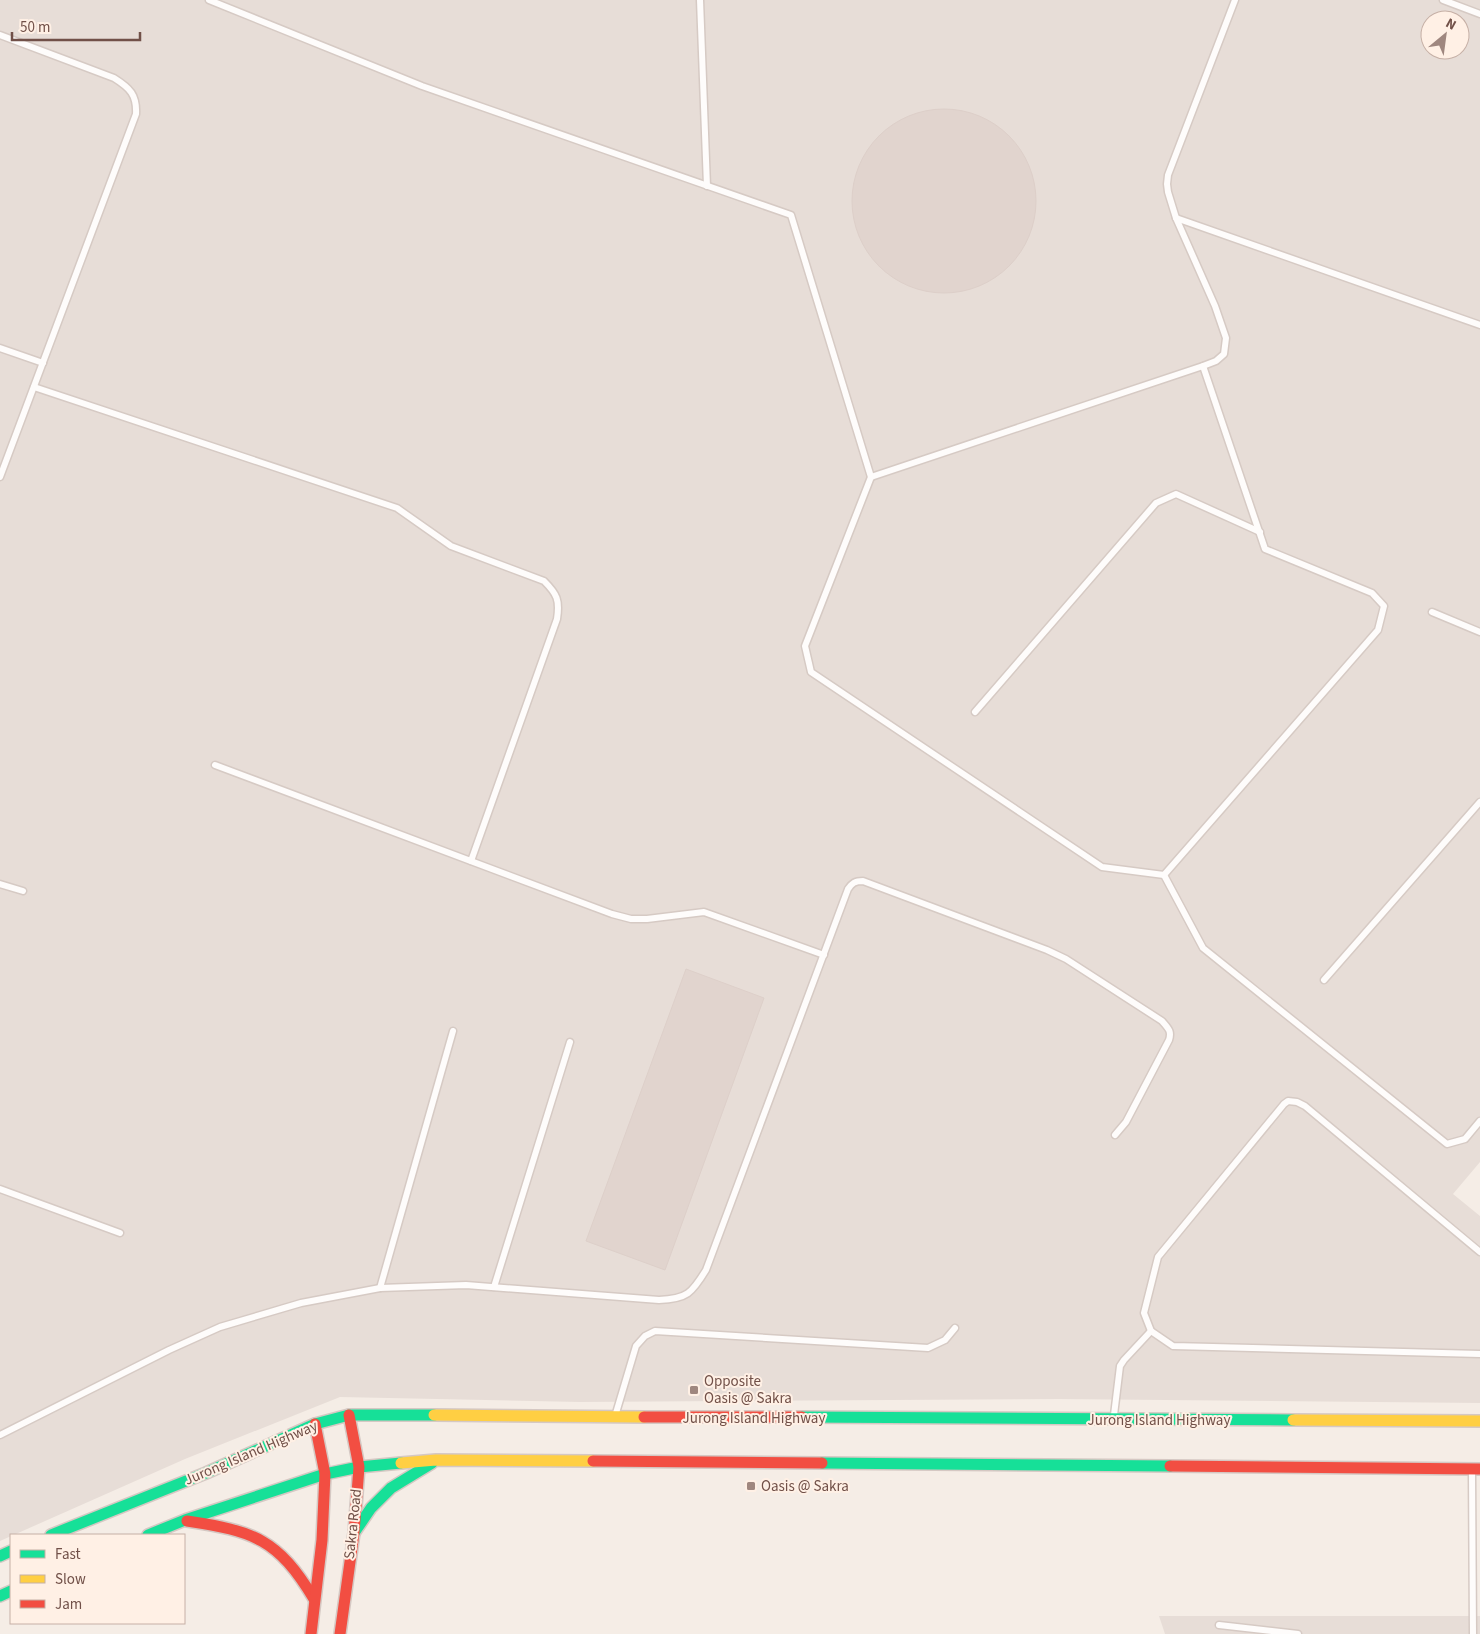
<svg xmlns="http://www.w3.org/2000/svg" width="1480" height="1634" font-family="'Source Sans 3',sans-serif">
<style>
.industrial{fill:#e7ddd7;fill-rule:evenodd}
.building{fill:#e1d4ce;stroke:#ddcfc9}
.lines{fill:none;stroke-linecap:round;stroke-linejoin:round}
.lane-casing{stroke:#d6cac4;stroke-width:9}
.fast-casing{stroke:#d5c8c3;stroke-width:14}
.slow-casing{stroke:#d5c8c3;stroke-width:14}
.jam-casing{stroke:#d5c8c3;stroke-width:14}
.lane{stroke:#fefcfb;stroke-width:6}
.fast{stroke:#16e098;stroke-width:11}
.slow{stroke:#ffcf43;stroke-width:11}
.jam{stroke:#f24e42;stroke-width:11}
.poi-dot{fill:#9f877f;stroke:#fff0e5;stroke-width:2}
.labels{text-anchor:middle;dominant-baseline:central;stroke-width:4;stroke-linejoin:round;paint-order:stroke}
.poi-label{font-size:15px;fill:#715048;stroke:#fff0e5;text-anchor:start}
.street-label{font-size:15px;fill:#715048;stroke:#fff0e5}
</style>
<rect width="100%" height="100%" fill="#f5ede6"/>
<g class="industrial">
<path d="M0 0H1480V1162L1453 1194 1480 1216V1403L1059 1399 580 1402 340 1397 185 1459 0 1541ZM1430 20H1460V50H1430Z"/>
<polygon points="1159,1616 1480,1616 1480,1634 1165,1634"/>
</g>
<g class="building">
<circle cx="944" cy="201" r="92"/>
<polygon points="686,969 764,998 665,1270 586,1241"/>
</g>
<g class="lines">
<g class="lane-casing">
<g id="lane">
<polyline points="209,0 422,86 791,215 871,477 805,646 811,672 1102,867 1164,875"/>
<polyline points="700,0 707,186"/>
<polyline points="1443,0 1480,14"/>
<path d="M0 35 114 78C130 88 137 95 136 114L0 477"/>
<polyline points="1176,218 1480,325"/>
<polyline points="0,348 43,363"/>
<path d="M34 387 397 508 451 546 544 581C557 594 560 600 557 619L471 861"/>
<polyline points="871,477 1203,366 1216,361 1224,354 1226,338 1215,306 1176,218 1168,192 1167,184 1168,175 1235,0"/>
<polyline points="1432,612 1480,632"/>
<polyline points="975,712 1156,503 1176,494 1260,532"/>
<polyline points="215,765 612,914 631,919 647,919 704,912 824,955"/>
<polyline points="1164,875 1378,630 1384,606 1372,593 1265,549 1203,366"/>
<polyline points="1164,875 1203,948 1447,1144 1465,1139 1480,1121"/>
<polyline points="0,884 23,891"/>
<polyline points="1324,980 1480,802"/>
<polyline points="0,1189 120,1233"/>
<polyline points="1480,1252 1305,1106 1297,1102 1288,1101 1284,1104 1158,1257 1144,1313 1151,1331 1173,1346 1480,1354"/>
<polyline points="494,1287 570,1042"/>
<polyline points="380,1288 453,1031"/>
<polyline points="616,1413 636,1346 645,1336 655,1331 928,1348 945,1340 955,1328"/>
<polyline points="1114,1415 1120,1366 1124,1360 1151,1331"/>
<path d="M0 1435 169 1350 220 1327 301 1303 380 1288 466 1285 659 1300C687 1299 692 1293 706 1270L848 889C852 883 855 881 863 881L1047 950 1066 959 1162 1021C1168 1028 1172 1031 1169 1040L1126 1122 1115 1135"/>
<polyline points="1472,1473 1473,1634"/>
<polyline points="1219,1625 1298,1634"/>
</g>
</g>
<g class="fast-casing">
<g id="fast">
<polyline points="802,1417 1293,1420"/>
<polyline points="822,1463 1170,1466"/>
<polyline points="354,1533 371,1508 391,1488 432,1463"/>
<polyline points="51,1535 206,1473 315,1424 349,1415 434,1415"/>
<polyline points="148,1535 185,1520 325,1474 359,1467 401,1463"/>
<polyline points="0,1556 11,1551"/>
<polyline points="0,1596 11,1591"/>
</g>
</g>
<g class="slow-casing">
<g id="slow">
<polyline points="434,1415 644,1417"/>
<polyline points="1293,1420 1480,1421"/>
<polyline points="401,1463 436,1460 593,1461"/>
</g>
</g>
<g class="jam-casing">
<g id="jam">
<polyline points="644,1417 802,1417"/>
<polyline points="593,1461 822,1463"/>
<polyline points="1170,1466 1480,1469"/>
<path d="M187 1521C254 1531 278 1539 314 1599"/>
<polyline points="311,1634 322,1540 325,1474 315,1424"/>
<polyline points="340,1634 354,1533 359,1467 349,1415"/>
</g>
</g>
<use href="#lane" class="lane"/>
<use href="#fast" class="fast"/>
<use href="#slow" class="slow"/>
<use href="#jam" class="jam"/>
</g>
<g class="poi-dot">
<rect x="689" y="1385" width="10" height="10" rx="2.5"/>
<rect x="746" y="1481" width="10" height="10" rx="2.5"/>
</g>
<g class="labels">
<g class="poi-label">
<text x="704" y="1381">Opposite<tspan x="704" dy="17">Oasis @ Sakra</tspan></text>
<text x="761" y="1486">Oasis @ Sakra</text>
</g>
<g class="street-label">
<text x="754" y="1418">Jurong Island Highway</text>
<text x="1159" y="1420">Jurong Island Highway</text>
<text transform="translate(251 1453) rotate(-23)">Jurong Island Highway</text>
<text transform="translate(353 1524) rotate(-84)">Sakra Road</text>
</g>
</g>
<rect x="10" y="1534" width="175" height="90" fill="#fff0e5" stroke="#c6b0a6"/>
<rect x="20" y="1550" width="25" height="8" fill="#16e098" stroke="#c6b0a6"/>
<text x="55" y="1559" font-size="15" fill="#715048">Fast</text>
<rect x="20" y="1575" width="25" height="8" fill="#ffcf43" stroke="#c6b0a6"/>
<text x="55" y="1584" font-size="15" fill="#715048">Slow</text>
<rect x="20" y="1600" width="25" height="8" fill="#f24e42" stroke="#c6b0a6"/>
<text x="55" y="1609" font-size="15" fill="#715048">Jam</text>
<g transform="translate(1445 35) rotate(29)"><circle r="24" fill="#fff0e5" stroke="#c6b0a6"/>
<path d="M0-4L9 19L0 12L-9 19Z" fill="#9f877f"/>
<text y="-8" font-size="14" font-weight="bold" text-anchor="middle" fill="#715048">N</text>
</g>
<path d="M12 32v8h128v-8" fill="none" stroke="#715048" stroke-width="2.5"/>
<text x="20" y="32" font-size="15" fill="#715048" stroke="#fff0e5" stroke-width="4" paint-order="stroke">50 m</text>
</svg>
